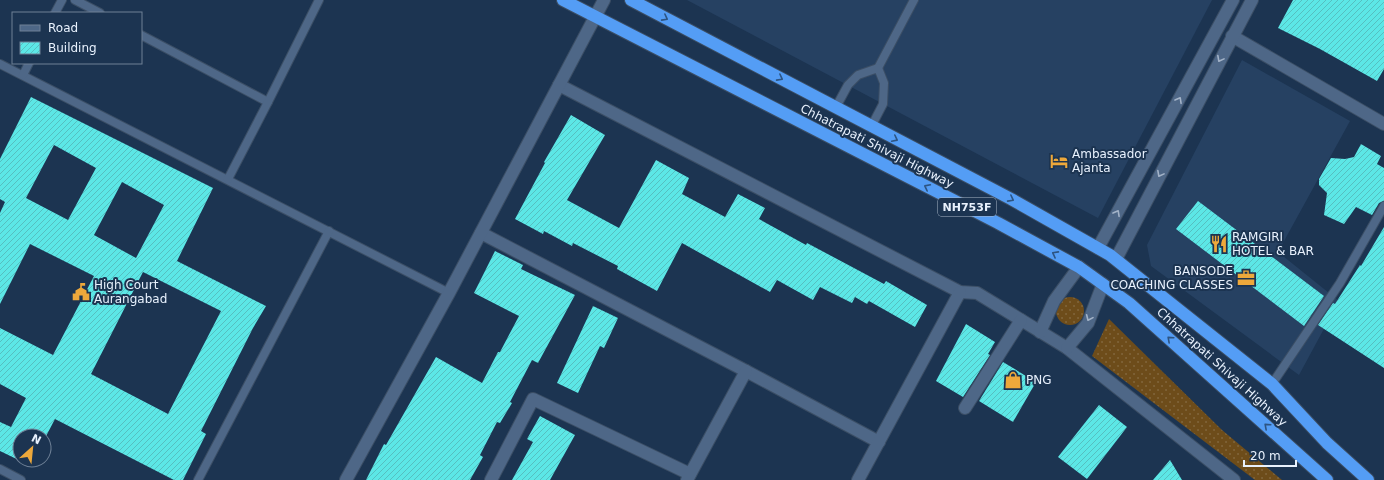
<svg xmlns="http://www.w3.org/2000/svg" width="1384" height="480" font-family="'DejaVu Sans',sans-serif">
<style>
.built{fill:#264162}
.grass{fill:url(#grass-dots)}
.building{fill:url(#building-hatch);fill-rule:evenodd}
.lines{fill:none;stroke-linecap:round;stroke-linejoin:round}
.lane-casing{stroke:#3b4e65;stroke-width:10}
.street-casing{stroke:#3b4e65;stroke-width:14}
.highway-casing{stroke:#3b4e65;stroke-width:14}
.lane{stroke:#4e6787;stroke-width:8}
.street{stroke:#4e6787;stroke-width:12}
.highway{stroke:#549df5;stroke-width:12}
.oneway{stroke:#2d5482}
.oneway2{stroke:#a3b3c8}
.labels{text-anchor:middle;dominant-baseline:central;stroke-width:4;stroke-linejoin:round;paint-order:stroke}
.shield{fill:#1c3451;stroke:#abb8c9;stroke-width:1}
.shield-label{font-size:11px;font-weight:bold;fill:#e8f1fd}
.street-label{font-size:12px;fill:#e8f1fd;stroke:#1c3451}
.poi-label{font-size:12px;fill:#e8f1fd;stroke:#1c3451;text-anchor:start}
</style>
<defs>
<pattern id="grass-dots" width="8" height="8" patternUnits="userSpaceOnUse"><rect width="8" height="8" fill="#6d4c1a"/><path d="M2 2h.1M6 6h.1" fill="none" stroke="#82663c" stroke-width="1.8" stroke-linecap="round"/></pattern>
<pattern id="building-hatch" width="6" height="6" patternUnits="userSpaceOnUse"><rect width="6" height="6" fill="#5ce7e6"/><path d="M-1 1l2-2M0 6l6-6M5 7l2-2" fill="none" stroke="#56bfc0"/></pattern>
</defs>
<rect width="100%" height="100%" fill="#1c3451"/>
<g class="built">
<polygon points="687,0 1212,0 1098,218"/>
<polygon points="1242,60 1350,121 1278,252 1339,301 1299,375 1151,266 1147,245"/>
</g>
<g class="grass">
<circle cx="1070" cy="311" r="14"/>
<polygon points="1109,319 1222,430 1282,480 1255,480 1092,356"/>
</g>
<g class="building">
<polygon points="1293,0 1384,0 1384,69 1377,81 1320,49 1278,28"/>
<path d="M31 97 213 188 177 261 266 306 253 328 201 431 206 434 183 480H174L55 419 44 440V436H20V460H34L31 466 0 451V422L11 427 26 398 0 384V328L53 355 94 276 30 244 0 304V213L5 202 0 199V159ZM54 145 96 168 68 220 26 198ZM122 182 164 205 136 258 94 235ZM143 272 221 311 168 414 91 374Z"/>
<polygon points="571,115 605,135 567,200 619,228 656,160 689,178 682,194 725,217 738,194 765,208 759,219 806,245 807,243 884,284 886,281 927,305 915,327 869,301 867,304 855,297 852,303 820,287 813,300 777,280 770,292 682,243 657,291 617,269 618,266 573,243 572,246 544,231 543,234 515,219 545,163 544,162"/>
<polygon points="1361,144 1381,156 1377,164 1384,168 1384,201 1379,203 1372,215 1356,207 1344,224 1324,215 1327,193 1319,185 1319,179 1331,158 1345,159 1354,157"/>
<polygon points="1198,201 1324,296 1304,326 1176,229"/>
<polygon points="1384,227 1384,368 1318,325 1333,303 1335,304 1360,265 1361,266"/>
<polygon points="495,251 523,265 521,269 575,295 538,363 532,360 510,402 512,403 500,423 497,422 480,455 483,457 470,480 366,480 384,444 386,445 436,357 482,383 498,352 500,352 519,316 474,293"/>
<polygon points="593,306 618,318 604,348 600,346 578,393 557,383"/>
<polygon points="966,324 995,342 988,354 990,355 963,397 936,381"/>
<polygon points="1003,362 1036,382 1013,422 979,401"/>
<polygon points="1099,405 1127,427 1087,479 1058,457"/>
<polygon points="540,416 575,435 550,480 512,480 533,442 527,439"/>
<polygon points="1170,460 1182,480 1153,480"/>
</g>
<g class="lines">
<g class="lane-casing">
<g id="lane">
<polyline points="75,0 100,13"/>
<polyline points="55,13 62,0"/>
<polyline points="141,35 268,102"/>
<polyline points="0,64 449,293"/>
<polyline points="878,68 914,0"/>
<polyline points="23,75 29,63"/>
<polyline points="836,107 848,85 858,75 878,68 884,83 883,104 871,127"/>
<polyline points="228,179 268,102 319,0"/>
<polyline points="1272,384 1340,283 1384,206"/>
<polyline points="0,469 21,480"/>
<polyline points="198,480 329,231"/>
</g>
</g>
<g class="street-casing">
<g id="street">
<polyline points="1232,36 1384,124"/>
<polyline points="559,85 960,292 977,293 1067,348 1234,480"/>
<polyline points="481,233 746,371 879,442"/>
<polyline points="1098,248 1233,0"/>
<polyline points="1116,259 1252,0"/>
<polyline points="1040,332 1054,301 1079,267"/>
<polyline points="1067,348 1088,323 1103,284"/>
<polyline points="965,408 1021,320"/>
<polyline points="346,480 449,293 604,0"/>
<polyline points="491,480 533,399 690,474"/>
<polyline points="687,480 746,371"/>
<polyline points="858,480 960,292"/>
</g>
</g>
<g class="highway-casing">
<g id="highway">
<polyline points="563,0 998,223 1079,267 1129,303 1327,480"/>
<polyline points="631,0 1011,199 1110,255 1272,384 1327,443 1368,480"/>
</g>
</g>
<use href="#lane" class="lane"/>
<use href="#street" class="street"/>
<use href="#highway" class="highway"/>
</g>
<defs><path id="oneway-chevron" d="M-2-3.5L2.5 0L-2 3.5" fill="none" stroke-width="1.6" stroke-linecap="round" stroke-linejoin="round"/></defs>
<g class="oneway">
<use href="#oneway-chevron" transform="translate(665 18) rotate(28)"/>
<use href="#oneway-chevron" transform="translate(780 78) rotate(28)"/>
<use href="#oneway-chevron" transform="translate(895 139) rotate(27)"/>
<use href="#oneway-chevron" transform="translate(927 187) rotate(-153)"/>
<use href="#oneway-chevron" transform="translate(1011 199) rotate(28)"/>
<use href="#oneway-chevron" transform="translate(1055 254) rotate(-152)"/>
<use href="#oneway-chevron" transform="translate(1170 339) rotate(-138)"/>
<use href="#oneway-chevron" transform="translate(1267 426) rotate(-138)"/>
</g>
<g class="oneway2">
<use href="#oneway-chevron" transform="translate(1220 59) rotate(118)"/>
<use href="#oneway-chevron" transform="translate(1179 100) rotate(-61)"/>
<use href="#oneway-chevron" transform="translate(1160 174) rotate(118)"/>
<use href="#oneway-chevron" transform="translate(1117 213) rotate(-61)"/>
<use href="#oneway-chevron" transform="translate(1089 318) rotate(114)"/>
</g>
<defs>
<g id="hotel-bare" transform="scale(1.38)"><path d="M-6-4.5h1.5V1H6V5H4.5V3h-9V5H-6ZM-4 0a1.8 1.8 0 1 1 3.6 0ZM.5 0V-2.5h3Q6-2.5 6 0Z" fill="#eda83b" stroke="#1c3451" stroke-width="2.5" paint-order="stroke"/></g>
<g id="restaurant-bare" transform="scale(1.38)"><path d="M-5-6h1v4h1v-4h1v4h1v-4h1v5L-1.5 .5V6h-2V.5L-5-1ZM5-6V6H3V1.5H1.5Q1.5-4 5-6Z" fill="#eda83b" stroke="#1c3451" stroke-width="2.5" paint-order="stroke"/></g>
<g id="office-bare" transform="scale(1.38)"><path d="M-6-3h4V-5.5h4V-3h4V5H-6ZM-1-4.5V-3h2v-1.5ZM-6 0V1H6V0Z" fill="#eda83b" stroke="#1c3451" stroke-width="2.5" paint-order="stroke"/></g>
<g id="civic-bare" transform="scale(1.38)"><path d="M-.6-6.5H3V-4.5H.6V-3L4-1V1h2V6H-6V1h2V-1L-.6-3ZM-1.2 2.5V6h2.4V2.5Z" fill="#eda83b" stroke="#1c3451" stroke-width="2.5" paint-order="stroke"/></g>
<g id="shop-bare" transform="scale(1.38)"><path d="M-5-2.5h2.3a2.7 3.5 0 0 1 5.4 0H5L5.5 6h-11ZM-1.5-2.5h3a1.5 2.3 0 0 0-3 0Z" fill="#eda83b" stroke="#1c3451" stroke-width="2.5" paint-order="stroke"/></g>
</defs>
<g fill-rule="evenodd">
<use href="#hotel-bare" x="1059" y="161"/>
<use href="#restaurant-bare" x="1219" y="244"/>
<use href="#office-bare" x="1246" y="278"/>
<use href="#civic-bare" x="81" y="292"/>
<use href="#shop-bare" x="1013" y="380"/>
</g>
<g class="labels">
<rect class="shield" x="938" y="198" width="58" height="18" rx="3"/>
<g class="shield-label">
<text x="967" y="207">NH753F</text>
</g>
<g class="street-label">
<text transform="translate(877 146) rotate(27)">Chhatrapati Shivaji Highway</text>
<text transform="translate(1222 367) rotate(42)">Chhatrapati Shivaji Highway</text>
</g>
<g class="poi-label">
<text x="1072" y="154">Ambassador<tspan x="1072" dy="14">Ajanta</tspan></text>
<text x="1232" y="237">RAMGIRI<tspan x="1232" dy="14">HOTEL &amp; BAR</tspan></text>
<text x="1233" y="271" text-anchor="end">BANSODE<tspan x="1233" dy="14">COACHING CLASSES</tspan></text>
<text x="94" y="285">High Court<tspan x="94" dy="14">Aurangabad</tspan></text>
<text x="1026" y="380">PNG</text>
</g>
</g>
<rect x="12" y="12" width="130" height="52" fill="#1c3451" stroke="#6e8096"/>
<rect x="20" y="25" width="20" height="6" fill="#4e6787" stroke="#6e8096"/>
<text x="48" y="32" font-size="12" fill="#e8f1fd">Road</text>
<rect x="20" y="42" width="20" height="12" fill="url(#building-hatch)" stroke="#6e8096"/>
<text x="48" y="52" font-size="12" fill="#e8f1fd">Building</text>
<g transform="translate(32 448) rotate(27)"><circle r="19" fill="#1c3451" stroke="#6e8096"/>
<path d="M0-3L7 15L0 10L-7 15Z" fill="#eda83b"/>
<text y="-6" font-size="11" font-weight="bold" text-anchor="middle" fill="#e8f1fd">N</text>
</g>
<path d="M1244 460v6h52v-6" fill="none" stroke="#e8f1fd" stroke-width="2"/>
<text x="1250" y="460" font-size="12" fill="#e8f1fd" stroke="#1c3451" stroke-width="3" paint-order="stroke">20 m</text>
</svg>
